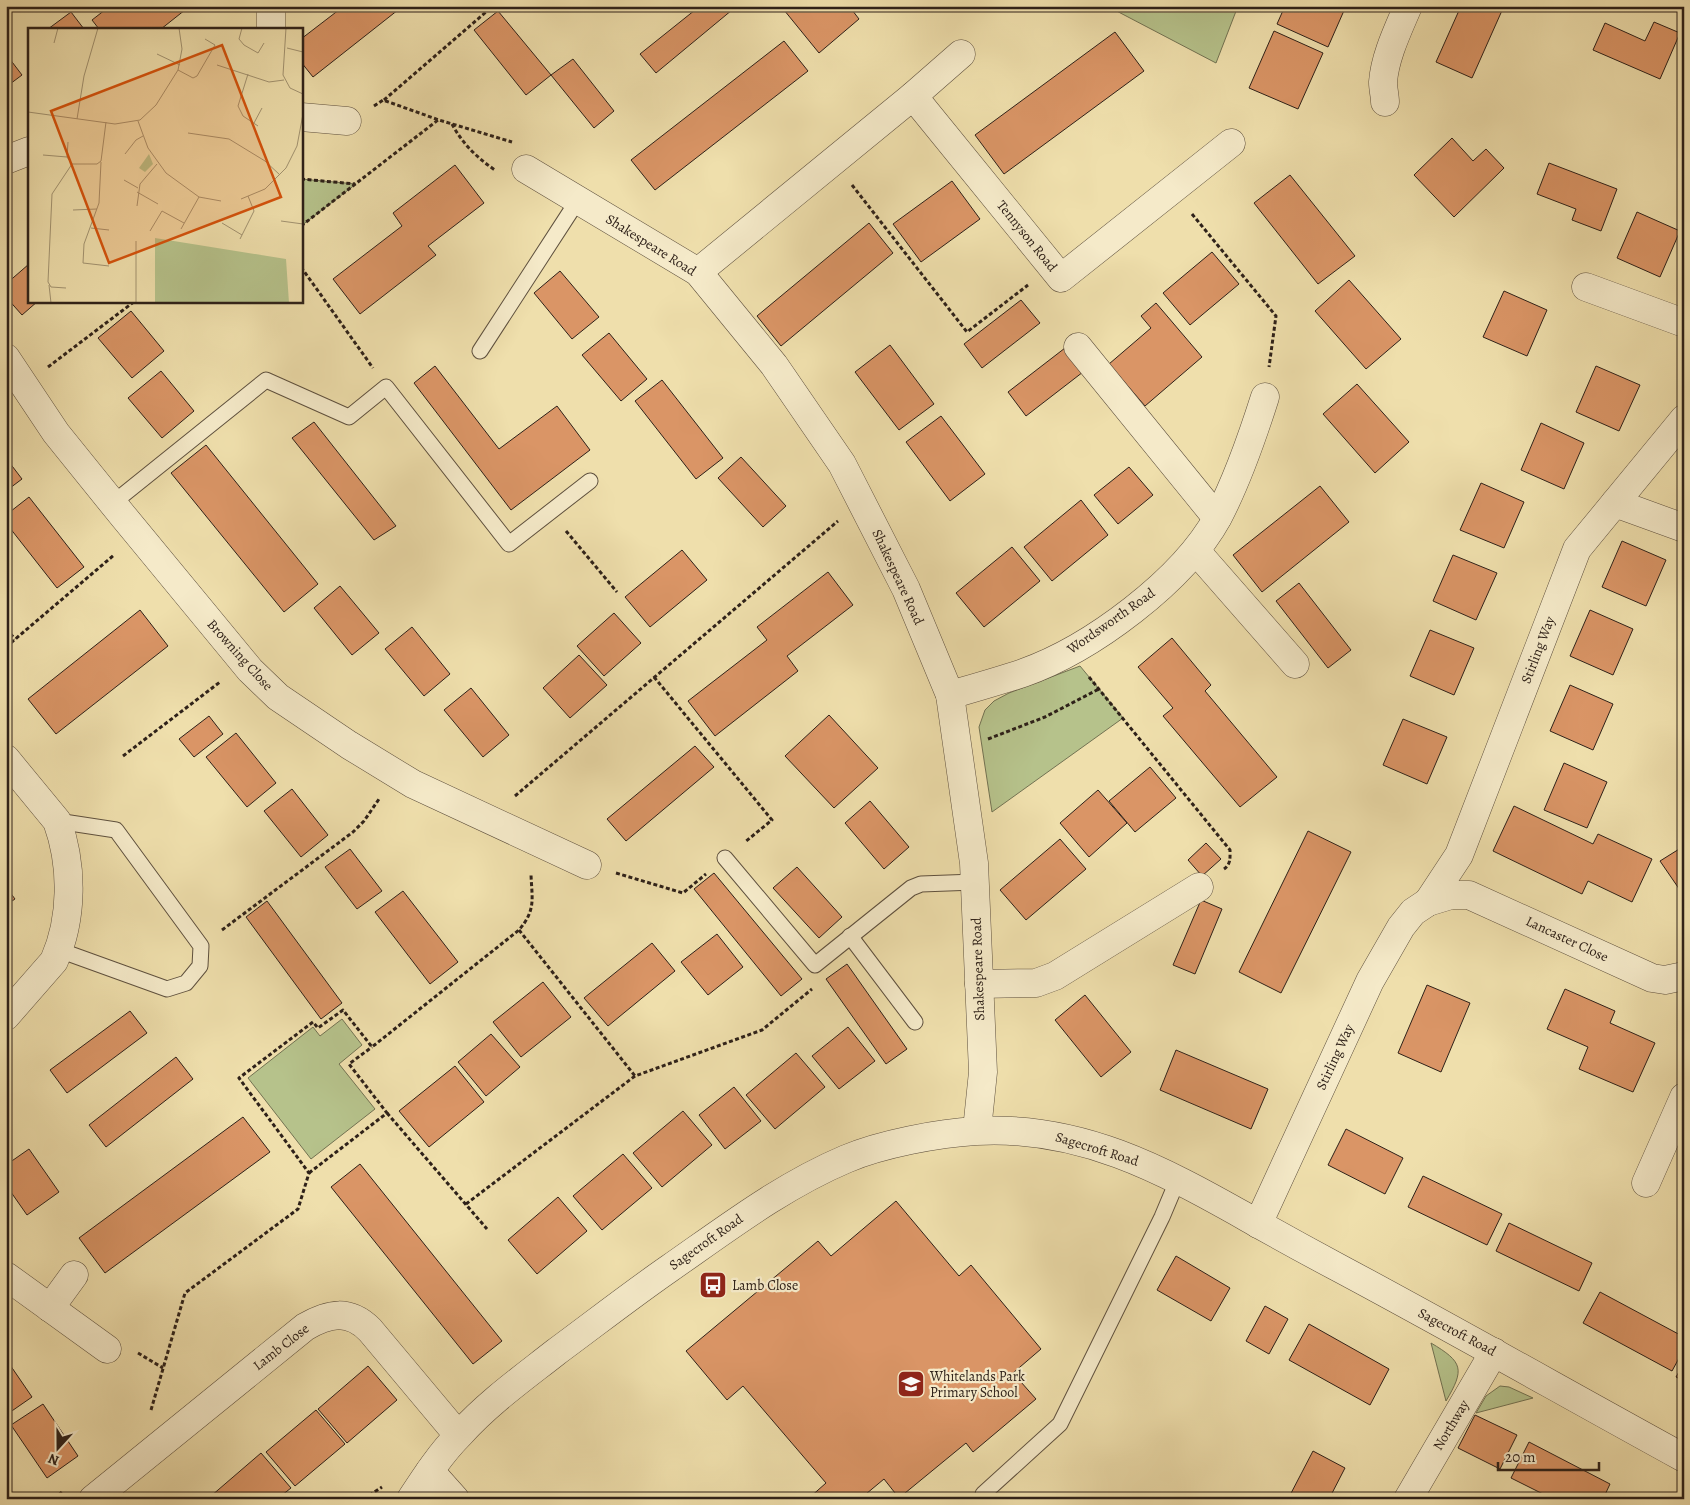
<svg xmlns="http://www.w3.org/2000/svg" width="1690" height="1505" font-family="Alegreya,serif">
<style>
.green{fill:#b6c28b;stroke:#727252}
.building{fill:#da9566;stroke:#2e2119}
.lines{fill:none;stroke-linecap:round;stroke-linejoin:round}
.lane-casing{stroke:#5e503e;stroke-width:17}
.street-casing{stroke:#5e503e;stroke-width:29}
.path{stroke:#2e2119;stroke-width:3;stroke-dasharray:4 2.5;stroke-linecap:butt}
.lane{stroke:#f5eac9;stroke-width:15}
.street{stroke:#f5eac9;stroke-width:28}
.labels{text-anchor:middle;dominant-baseline:central;stroke-width:4.5;stroke-linejoin:round;paint-order:stroke}
.street-label{font-size:14px;fill:#2e2119;stroke:#f5eac9}
.poi-label{font-size:14px;fill:#2e2119;stroke:#f5eac9;text-anchor:start}
.inset-road{fill:none;stroke:#a29371;stroke-width:1}
.view{fill:#d5530d;fill-opacity:0.15;stroke:#d5530d;stroke-width:2.5}
.inset-edge{fill:none;stroke:#2e2119;stroke-width:2.5}
</style>
<rect width="100%" height="100%" fill="#efdfac"/>
<filter id="stains"><feTurbulence type="fractalNoise" baseFrequency=".004" numOctaves="4"/><feColorMatrix values="0 0 0 0 .2 0 0 0 0 .09 0 0 0 0 .02 0 0 0 .5 -.17"/></filter>
<radialGradient id="worn" r=".72"><stop offset=".6" stop-color="#630" stop-opacity="0"/><stop offset="1" stop-color="#630" stop-opacity=".3"/></radialGradient>
<g class="green">
<polygon points="1107,6 1238,6 1216,63"/>
<polygon points="301,179 356,184 301,226"/>
<polygon points="1080,666 1123,718 992,812 979,727 985,710 994,701 1009,693"/>
<polygon points="342,1019 362,1045 339,1064 375,1109 311,1159 248,1078 313,1027 320,1036"/>
<path d="M1431 1343C1463 1362 1465 1369 1446 1401Z"/>
<polygon points="1500,1386 1509,1387 1533,1398 1476,1413 1486,1396"/>
</g>
<g class="building">
<polygon points="110,6 190,6 161,29 99,29 92,20"/>
<polygon points="344,6 403,6 313,77 301,62 301,39"/>
<polygon points="700,6 730,6 732,10 656,73 640,54"/>
<polygon points="789,6 849,6 859,19 819,53 784,10"/>
<polygon points="1285,6 1346,6 1328,47 1277,24"/>
<polygon points="1461,6 1504,6 1472,78 1436,62"/>
<polygon points="498,11 551,75 526,95 474,30"/>
<polygon points="71,12 84,29 48,29"/>
<polygon points="1654,22 1680,33 1660,79 1593,50 1605,23 1645,41"/>
<polygon points="1274,31 1323,53 1298,109 1249,88"/>
<polygon points="1115,32 1144,71 1004,174 975,135"/>
<polygon points="784,41 808,71 655,190 631,160"/>
<polygon points="6,54 22,75 6,87"/>
<polygon points="573,59 614,111 594,128 551,75"/>
<polygon points="1452,138 1473,161 1486,149 1504,168 1454,217 1414,175"/>
<polygon points="1549,163 1617,189 1601,231 1572,220 1576,209 1537,194"/>
<polygon points="455,165 484,203 428,246 436,255 360,314 333,279 402,226 393,213"/>
<polygon points="1290,175 1355,256 1318,284 1254,203"/>
<polygon points="952,181 980,219 921,262 893,224"/>
<polygon points="1637,212 1680,231 1660,277 1617,258"/>
<polygon points="869,223 893,253 781,346 757,316"/>
<polygon points="1212,252 1239,284 1190,325 1163,293"/>
<polygon points="29,264 29,301 38,301 22,315 6,297 6,284"/>
<polygon points="560,271 599,317 572,339 534,293"/>
<polygon points="1349,280 1401,339 1366,369 1315,311"/>
<polygon points="1504,291 1547,310 1527,356 1483,337"/>
<polygon points="1021,300 1040,323 982,368 964,344"/>
<polygon points="1156,303 1202,357 1145,406 1109,364 1151,328 1141,316"/>
<polygon points="131,311 164,351 132,378 98,338"/>
<polygon points="609,333 647,379 621,401 582,355"/>
<polygon points="890,345 934,404 899,430 855,372"/>
<polygon points="1065,348 1083,372 1026,416 1008,392"/>
<polygon points="435,366 499,449 557,406 590,450 511,510 414,383"/>
<polygon points="1596,366 1640,385 1619,431 1576,412"/>
<polygon points="161,371 194,411 162,438 128,398"/>
<polygon points="662,380 723,458 696,479 635,401"/>
<polygon points="1357,384 1409,442 1375,473 1323,414"/>
<polygon points="941,416 985,474 950,501 906,442"/>
<polygon points="314,422 396,526 374,540 292,438"/>
<polygon points="1541,423 1584,443 1564,489 1521,470"/>
<polygon points="206,445 318,584 284,612 171,473"/>
<polygon points="741,457 786,506 763,527 718,478"/>
<polygon points="6,458 22,479 6,491"/>
<polygon points="1129,467 1153,495 1118,524 1094,495"/>
<polygon points="1481,483 1524,502 1504,548 1460,530"/>
<polygon points="1320,486 1349,522 1262,592 1233,555"/>
<polygon points="29,497 84,567 57,588 6,523 6,515"/>
<polygon points="1081,500 1108,535 1052,581 1024,547"/>
<polygon points="1622,541 1666,560 1646,606 1602,587"/>
<polygon points="1012,547 1040,581 984,627 956,593"/>
<polygon points="682,550 707,580 650,627 625,597"/>
<polygon points="1453,555 1497,573 1476,620 1433,601"/>
<polygon points="828,572 853,605 787,656 798,671 715,736 688,701 767,640 757,627"/>
<polygon points="1299,583 1351,650 1328,668 1276,601"/>
<polygon points="340,586 379,633 352,655 314,608"/>
<polygon points="140,610 168,646 56,734 28,699"/>
<polygon points="1590,610 1633,629 1613,675 1570,656"/>
<polygon points="614,613 641,643 604,676 577,646"/>
<polygon points="412,627 450,674 424,696 385,649"/>
<polygon points="1430,630 1474,648 1454,695 1410,676"/>
<polygon points="1172,638 1211,685 1205,691 1277,777 1240,807 1163,716 1173,708 1138,667"/>
<polygon points="579,655 607,685 570,718 543,688"/>
<polygon points="1570,685 1613,704 1593,750 1550,731"/>
<polygon points="471,688 509,735 483,757 444,710"/>
<polygon points="829,715 878,768 834,808 785,756"/>
<polygon points="209,716 223,734 194,757 179,739"/>
<polygon points="1403,719 1447,737 1427,784 1383,765"/>
<polygon points="236,733 276,783 247,807 206,757"/>
<polygon points="695,746 714,767 626,841 607,819"/>
<polygon points="1564,763 1607,782 1587,828 1544,810"/>
<polygon points="1150,767 1176,798 1135,832 1109,801"/>
<polygon points="292,789 328,835 301,857 264,811"/>
<polygon points="1098,790 1127,823 1089,857 1060,823"/>
<polygon points="870,801 909,847 884,869 845,823"/>
<polygon points="1514,806 1593,844 1598,834 1652,859 1632,902 1588,881 1582,894 1493,851"/>
<polygon points="1308,831 1351,852 1281,993 1239,972"/>
<polygon points="1060,839 1086,869 1026,920 1000,890"/>
<polygon points="1206,843 1221,859 1202,876 1188,860"/>
<polygon points="1684,846 1684,896 1660,861"/>
<polygon points="350,849 382,891 357,909 325,867"/>
<polygon points="797,867 842,917 819,938 773,888"/>
<polygon points="714,873 802,979 781,996 694,889"/>
<polygon points="6,887 15,899 6,905"/>
<polygon points="403,891 458,962 430,984 375,912"/>
<polygon points="1201,900 1222,909 1195,974 1173,965"/>
<polygon points="267,901 342,1003 321,1019 246,917"/>
<polygon points="717,934 743,967 708,995 681,962"/>
<polygon points="652,943 675,971 608,1026 584,998"/>
<polygon points="847,964 907,1049 886,1064 826,979"/>
<polygon points="543,982 571,1017 521,1057 493,1022"/>
<polygon points="1427,985 1470,1003 1441,1072 1398,1053"/>
<polygon points="1565,989 1615,1011 1610,1023 1655,1043 1633,1092 1579,1069 1588,1047 1547,1029"/>
<polygon points="1085,995 1131,1052 1101,1077 1055,1020"/>
<polygon points="130,1011 147,1033 67,1093 50,1070"/>
<polygon points="848,1027 875,1061 839,1089 812,1056"/>
<polygon points="491,1034 520,1067 486,1096 458,1062"/>
<polygon points="1176,1050 1268,1089 1251,1129 1160,1090"/>
<polygon points="796,1053 825,1087 775,1129 746,1095"/>
<polygon points="176,1057 193,1079 106,1147 89,1125"/>
<polygon points="455,1066 484,1102 429,1147 399,1111"/>
<polygon points="734,1087 761,1121 725,1149 699,1115"/>
<polygon points="683,1111 712,1145 662,1187 633,1153"/>
<polygon points="243,1117 270,1152 105,1273 79,1238"/>
<polygon points="1346,1129 1403,1158 1385,1194 1328,1165"/>
<polygon points="29,1149 59,1192 27,1215 6,1185 6,1165"/>
<polygon points="623,1154 652,1188 602,1230 573,1196"/>
<polygon points="360,1164 502,1341 473,1364 331,1187"/>
<polygon points="1423,1176 1502,1214 1487,1245 1408,1207"/>
<polygon points="558,1197 587,1231 537,1274 508,1240"/>
<polygon points="896,1201 959,1276 971,1265 1041,1349 1013,1373 1036,1399 973,1452 966,1443 899,1498 884,1479 860,1499 810,1499 809,1498 826,1483 743,1386 727,1400 686,1351 818,1241 831,1256"/>
<polygon points="1509,1223 1592,1263 1579,1291 1496,1251"/>
<polygon points="1176,1256 1230,1288 1211,1321 1157,1290"/>
<polygon points="1600,1292 1684,1337 1684,1349 1672,1371 1583,1323"/>
<polygon points="1265,1306 1288,1319 1269,1354 1246,1341"/>
<polygon points="1309,1324 1389,1369 1370,1405 1289,1360"/>
<polygon points="6,1359 32,1397 6,1415"/>
<polygon points="1684,1363 1684,1381 1676,1377"/>
<polygon points="368,1366 397,1400 347,1443 318,1409"/>
<polygon points="43,1404 78,1456 47,1478 11,1425"/>
<polygon points="316,1410 345,1444 295,1486 266,1452"/>
<polygon points="1475,1415 1517,1435 1500,1469 1458,1448"/>
<polygon points="1529,1442 1610,1484 1603,1499 1553,1499 1511,1478"/>
<polygon points="1313,1451 1345,1468 1329,1499 1288,1499"/>
<polygon points="261,1453 291,1488 277,1499 214,1499 211,1496"/>
</g>
<g class="lines">
<g class="lane-casing">
<g id="lane">
<polyline points="480,351 578,200"/>
<polyline points="113,503 266,380 349,417 386,387 509,544 590,481"/>
<polyline points="57,821 116,830 201,946 200,966 186,983 167,989 59,950"/>
<polyline points="725,858 815,965 911,888 921,884 975,882"/>
<polyline points="850,936 915,1022"/>
<polyline points="983,1494 1060,1424 1162,1217 1178,1179"/>
</g>
</g>
<g class="street-casing">
<g id="street">
<polyline points="271,6 271,29"/>
<polyline points="913,96 1061,278 1231,143"/>
<path d="M1385 102C1385 96 1383 89 1383 82 1385 56 1398 30 1408 6"/>
<polyline points="301,117 347,121"/>
<polyline points="6,160 29,151"/>
<polyline points="526,169 698,272 774,365 842,464 906,589 950,695 974,863 983,1072 977,1130"/>
<polyline points="698,272 913,96 961,54"/>
<polyline points="1586,287 1684,323"/>
<polyline points="1078,347 1217,518"/>
<polyline points="6,358 56,433 123,516 250,670 278,697 349,745 413,784 587,865"/>
<polyline points="1615,503 1684,528"/>
<polyline points="1196,551 1295,664"/>
<path d="M950 695C974 688 999 681 1023 673 1091 649 1183 581 1218 517 1238 479 1252 438 1265 397"/>
<path d="M6 759 57 821C73 865 73 918 54 961L6 1016"/>
<polyline points="1428,902 1459,855 1577,549 1684,419"/>
<polyline points="979,984 1036,983 1055,976 1199,887"/>
<polyline points="1646,1183 1684,1097"/>
<polyline points="1258,1224 1370,981 1401,927 1413,912 1428,902 1451,895 1469,895 1652,978 1665,980 1684,976"/>
<polyline points="6,1276 107,1349"/>
<polyline points="50,1308 74,1275"/>
<polyline points="430,1471 455,1499"/>
<path d="M93 1499 305 1327C329 1313 349 1309 370 1330L458 1435"/>
<path d="M411 1499C426 1476 441 1453 460 1434 489 1402 523 1378 556 1352 594 1324 631 1295 670 1268 726 1229 782 1186 846 1159 881 1144 939 1133 976 1131 1080 1125 1161 1169 1248 1218 1278 1235 1309 1252 1339 1268 1455 1330 1569 1395 1684 1458"/>
<polyline points="1408,1499 1494,1352"/>
</g>
</g>
<g class="path">
<polyline points="384,100 493,6"/>
<polyline points="374,106 383,100 439,120 512,142"/>
<path d="M452 124C462 143 477 158 495 170"/>
<polyline points="301,179 355,184"/>
<polyline points="852,185 967,332 1028,285"/>
<polyline points="1192,214 1276,316 1269,367"/>
<polyline points="301,226 438,120"/>
<polyline points="301,267 373,368"/>
<polyline points="48,367 135,301"/>
<polyline points="566,531 617,592"/>
<polyline points="6,629 15,639"/>
<polyline points="6,647 114,555"/>
<polyline points="654,677 772,820 745,842"/>
<path d="M1089 677 1230 850C1230 858 1231 864 1224 869"/>
<polyline points="988,739 1045,717 1099,689"/>
<polyline points="123,756 220,682"/>
<polyline points="515,796 838,521"/>
<polyline points="616,873 683,893 706,874"/>
<polyline points="222,930 353,832 364,821 379,799"/>
<polyline points="519,930 635,1076"/>
<polyline points="387,1113 487,1229"/>
<polyline points="309,1173 387,1113 349,1064 372,1047"/>
<polyline points="466,1204 635,1076 762,1030 812,989"/>
<polyline points="138,1353 163,1368"/>
<path d="M151 1410 185 1293 298 1209 309 1173 239 1078 313 1022 318 1028 343 1010 372 1047 519 930C536 910 532 899 531 875"/>
<polyline points="54,1499 62,1492"/>
<polyline points="364,1499 382,1487"/>
</g>
<use href="#lane" class="lane"/>
<use href="#street" class="street"/>
</g>
<defs>
<g id="bus-square" transform="scale(1.4375)"><rect x="-9" y="-9" width="18" height="18" rx="4" fill="#8f2418" stroke="#f5eac9"/><path d="M-5-6H5V4H4V6H2V4H-2V6H-4V4H-5ZM-3.5-4V0h7V-4ZM-3.5 1.2v1.5H-2V1.2ZM2 1.2v1.5H3.5V1.2Z" fill="#fff"/></g>
<g id="school-square" transform="scale(1.4375)"><rect x="-9" y="-9" width="18" height="18" rx="4" fill="#8f2418" stroke="#f5eac9"/><path d="M0-5L7-2L0 1L-7-2ZM-4 1L0 2.5L4 1V4Q0 6-4 4Z" fill="#fff"/></g>
</defs>
<g fill-rule="evenodd">
<use href="#bus-square" x="713" y="1285"/>
<use href="#school-square" x="911" y="1384"/>
</g>
<g class="labels">
<g class="street-label">
<text transform="translate(1027 236) rotate(51)">Tennyson Road</text>
<text transform="translate(651 245) rotate(32)">Shakespeare Road</text>
<text transform="translate(898 577) rotate(65)">Shakespeare Road</text>
<text transform="translate(1111 621) rotate(-35)">Wordsworth Road</text>
<text transform="translate(1538 650) rotate(-69)">Stirling Way</text>
<text transform="translate(240 655) rotate(48)">Browning Close</text>
<text transform="translate(1567 939) rotate(25)">Lancaster Close</text>
<text transform="translate(978 969) rotate(-92)">Shakespeare Road</text>
<text transform="translate(1335 1057) rotate(-65)">Stirling Way</text>
<text transform="translate(1097 1149) rotate(17)">Sagecroft Road</text>
<text transform="translate(706 1242) rotate(-35)">Sagecroft Road</text>
<text transform="translate(1457 1332) rotate(28)">Sagecroft Road</text>
<text transform="translate(281 1347) rotate(-38)">Lamb Close</text>
<text transform="translate(1451 1425) rotate(-59)">Northway</text>
</g>
<g class="poi-label">
<text x="732" y="1285">Lamb Close</text>
<text x="930" y="1376">Whitelands Park<tspan x="930" dy="16">Primary School</tspan></text>
</g>
</g>
<g transform="translate(28 28)">
<rect width="275" height="275" fill="#efdfac"/>
<path d="M121 126 125 136 117 144 111 140ZM127 210 258 231 261 275H127Z" fill="#b6c28b"/>
<path class="inset-road" d="M214 0 211 11 216 17 230 25 236 15M258 0 255 47 262 60 275 66M26 15 30 0M259 20 275 24M129 26 152 37M189 37 241 54 256 52M150 42 165 50 169 48 187 17 177 11M220 46 210 78 215 88 230 98M0 84 87 96 112 92 128 77 150 42 154 21 151 0M49 91 56 48 70 0M110 93 120 120 138 145 171 169 193 173M226 95 234 80M160 105 201 111 237 133 252 147M97 126 108 112 115 108M15 127 39 129 44 136M39 129 40 114M73 134 71 175 56 216 55 235 81 238M96 152 110 160M109 164 130 176M213 171 237 161 258 140 269 118 275 86M109 178 112 156 129 136M45 182 69 181M253 193 275 196M194 195 214 207M63 200 81 202M153 201 171 169M122 203 134 183 156 195M212 211 226 183 220 168M21 257 23 275M38 260 23 259 20 254 24 166 44 136H69L73 133 78 94M60 275H81M108 275V213"/>
<path class="view" d="M194 17 253 169 81 235 23 83Z"/>
<rect width="275" height="275" class="inset-edge"/>
</g>
<rect width="1690" height="1505" fill="none" stroke="#efdfac" stroke-width="25"/>
<rect x="8" y="8" width="1675" height="1490" fill="none" stroke="#2e2119" stroke-width="2.5"/>
<rect x="12" y="12" width="1665" height="1480" fill="none" stroke="#2e2119"/>
<g transform="translate(58 1448) rotate(201)" stroke="#f5eac9" stroke-width="4" paint-order="stroke">
<path d="M0-4L9 19L0 12L-9 19Z" fill="#2e2119"/>
<text y="-8" font-size="14" font-weight="bold" text-anchor="middle" fill="#2e2119">N</text>
</g>
<path d="M1498 1462v8h101v-8" fill="none" stroke="#2e2119" stroke-width="2.5"/>
<text x="1505" y="1462" font-size="15" fill="#2e2119" stroke="#f5eac9" stroke-width="4" paint-order="stroke">20 m</text>
<rect width="100%" height="100%" filter="url(#stains)"/>
<rect width="100%" height="100%" fill="url(#worn)"/>
</svg>
